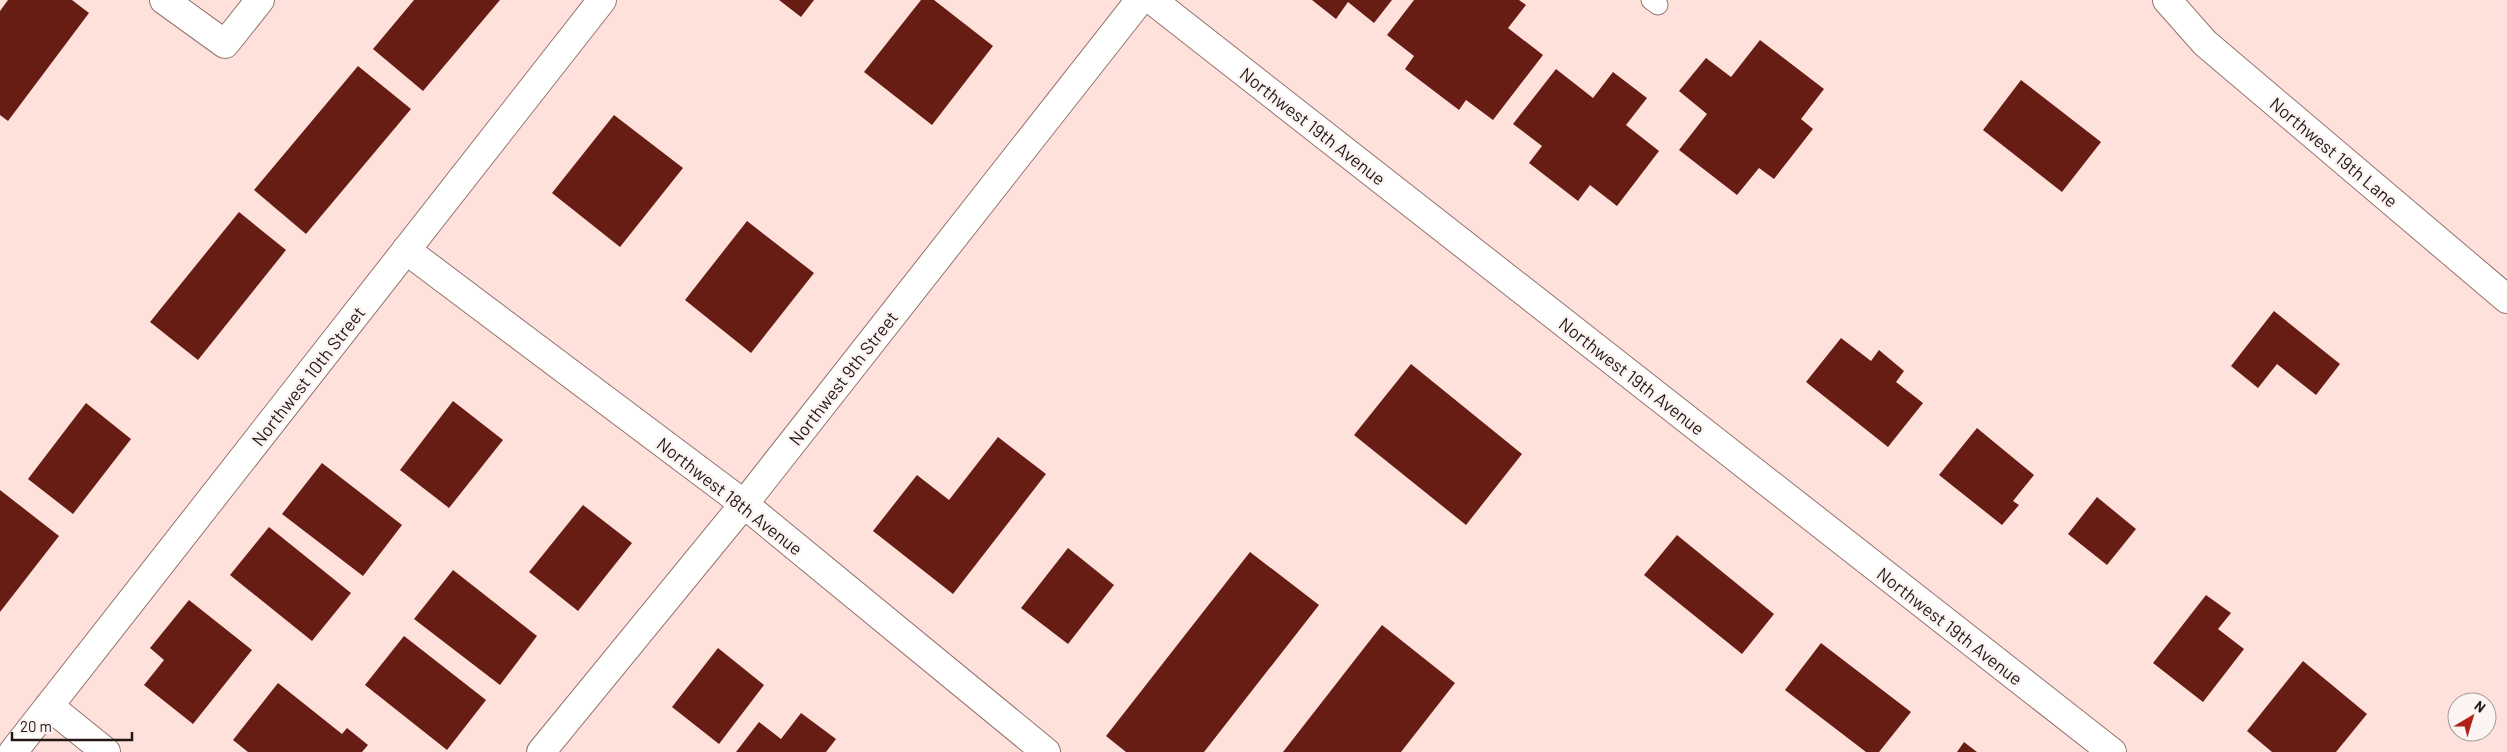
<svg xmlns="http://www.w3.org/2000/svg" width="2507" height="752" font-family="Barlow,sans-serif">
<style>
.building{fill:#681d14}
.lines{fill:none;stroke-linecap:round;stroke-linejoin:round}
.service-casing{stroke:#94736e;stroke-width:21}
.minor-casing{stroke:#94736e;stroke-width:30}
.service{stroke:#fff;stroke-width:19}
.minor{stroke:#fff;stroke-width:28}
.labels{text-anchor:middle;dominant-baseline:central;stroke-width:5;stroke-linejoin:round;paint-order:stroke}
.street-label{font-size:18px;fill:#241815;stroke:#fbf4f2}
</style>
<rect width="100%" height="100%" fill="#ffe1db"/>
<g class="building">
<polygon points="8,0 72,0 89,13 8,121 0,115 0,11"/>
<polygon points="414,0 500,0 423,91 373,49"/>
<polygon points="779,0 814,0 801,17"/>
<polygon points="921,0 934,0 993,46 932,125 864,72"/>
<polygon points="1312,0 1392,0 1374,23 1348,2 1336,19"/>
<polygon points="1414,0 1519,0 1526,5 1508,28 1543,55 1493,120 1466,100 1459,110 1405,69 1414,56 1387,35"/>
<polygon points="1760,40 1824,89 1801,119 1813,129 1774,179 1759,168 1737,195 1679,150 1707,114 1679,91 1706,58 1731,77"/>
<polygon points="358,66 411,109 306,234 254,190"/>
<polygon points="1556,69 1593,98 1613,72 1647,98 1626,125 1659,151 1617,206 1590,185 1578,201 1529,163 1542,146 1513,124"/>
<polygon points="2021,80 2101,142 2062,192 1983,130"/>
<polygon points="614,115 683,168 620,247 552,193"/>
<polygon points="239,212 286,250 198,360 150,322"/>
<polygon points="747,221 814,273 751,353 685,300"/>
<polygon points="2274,311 2340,364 2316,395 2277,364 2258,388 2231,366"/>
<polygon points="1841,338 1871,361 1879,350 1904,371 1896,382 1923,403 1888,447 1806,382"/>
<polygon points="1411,364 1522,454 1466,525 1354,435"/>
<polygon points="453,401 503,440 449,508 400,470"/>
<polygon points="86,403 131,439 73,514 28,479"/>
<polygon points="1977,428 2034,475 2013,501 2019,505 2002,525 1939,475"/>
<polygon points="998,437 1046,474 953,594 873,531 917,475 949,500"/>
<polygon points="322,463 402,525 363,576 282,514"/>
<polygon points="0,490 59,536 0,612"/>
<polygon points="2097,497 2136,529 2107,565 2068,534"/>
<polygon points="583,505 632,543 578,611 529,572"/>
<polygon points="269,527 351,593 312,641 230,575"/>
<polygon points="1677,535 1774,614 1742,654 1644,575"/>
<polygon points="1068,548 1114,585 1068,644 1021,608"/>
<polygon points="1250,552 1319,605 1204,752 1126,752 1106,736"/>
<polygon points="453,570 537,636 500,685 414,619"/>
<polygon points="2206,595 2231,613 2218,629 2244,649 2203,702 2153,663"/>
<polygon points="189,600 252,650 193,724 144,685 164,660 150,648"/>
<polygon points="1382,625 1455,683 1401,752 1283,752"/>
<polygon points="404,636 486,700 447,750 365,685"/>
<polygon points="1821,643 1911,712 1879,752 1866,752 1785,690"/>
<polygon points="718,648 764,685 719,744 672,707"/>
<polygon points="2303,661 2367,714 2336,752 2272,752 2247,731"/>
<polygon points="278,683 342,734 347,728 368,745 362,752 248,752 233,740"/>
<polygon points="801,713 836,739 826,752 736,752 759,722 781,739"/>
<polygon points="1964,742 1977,752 1957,752"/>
</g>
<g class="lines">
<g class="service-casing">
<polyline id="service" points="1651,0 1658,5"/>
</g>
<g class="minor-casing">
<g id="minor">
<polyline points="164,0 225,44 260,0"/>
<polyline points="1152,0 2112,752"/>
<polyline points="2167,0 2205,43 2507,299"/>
<polyline points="406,250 744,504 1046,752"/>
<polyline points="49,706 106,752"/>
<polyline points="13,752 602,0"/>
<polyline points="541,752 744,504 1140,0"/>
</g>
</g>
<use href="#service" class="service"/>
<use href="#minor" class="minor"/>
</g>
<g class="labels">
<g class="street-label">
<text transform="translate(1313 126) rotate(38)">Northwest 19th Avenue</text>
<text transform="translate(2334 152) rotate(40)">Northwest 19th Lane</text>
<text transform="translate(308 376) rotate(-52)">Northwest 10th Street</text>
<text transform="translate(1632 376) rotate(38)">Northwest 19th Avenue</text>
<text transform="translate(843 378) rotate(-52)">Northwest 9th Street</text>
<text transform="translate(730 496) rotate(38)">Northwest 18th Avenue</text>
<text transform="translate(1950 626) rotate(38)">Northwest 19th Avenue</text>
</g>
</g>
<g transform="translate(2472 717) rotate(38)"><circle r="24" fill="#fbf4f2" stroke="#a59c9a"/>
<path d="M0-4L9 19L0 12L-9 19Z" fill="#b02215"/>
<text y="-8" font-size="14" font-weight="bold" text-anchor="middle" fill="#241815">N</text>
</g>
<path d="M12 732v8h120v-8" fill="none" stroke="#241815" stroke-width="2.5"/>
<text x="20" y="732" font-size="15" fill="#241815" stroke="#fbf4f2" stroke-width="4" paint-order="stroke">20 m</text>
</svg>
